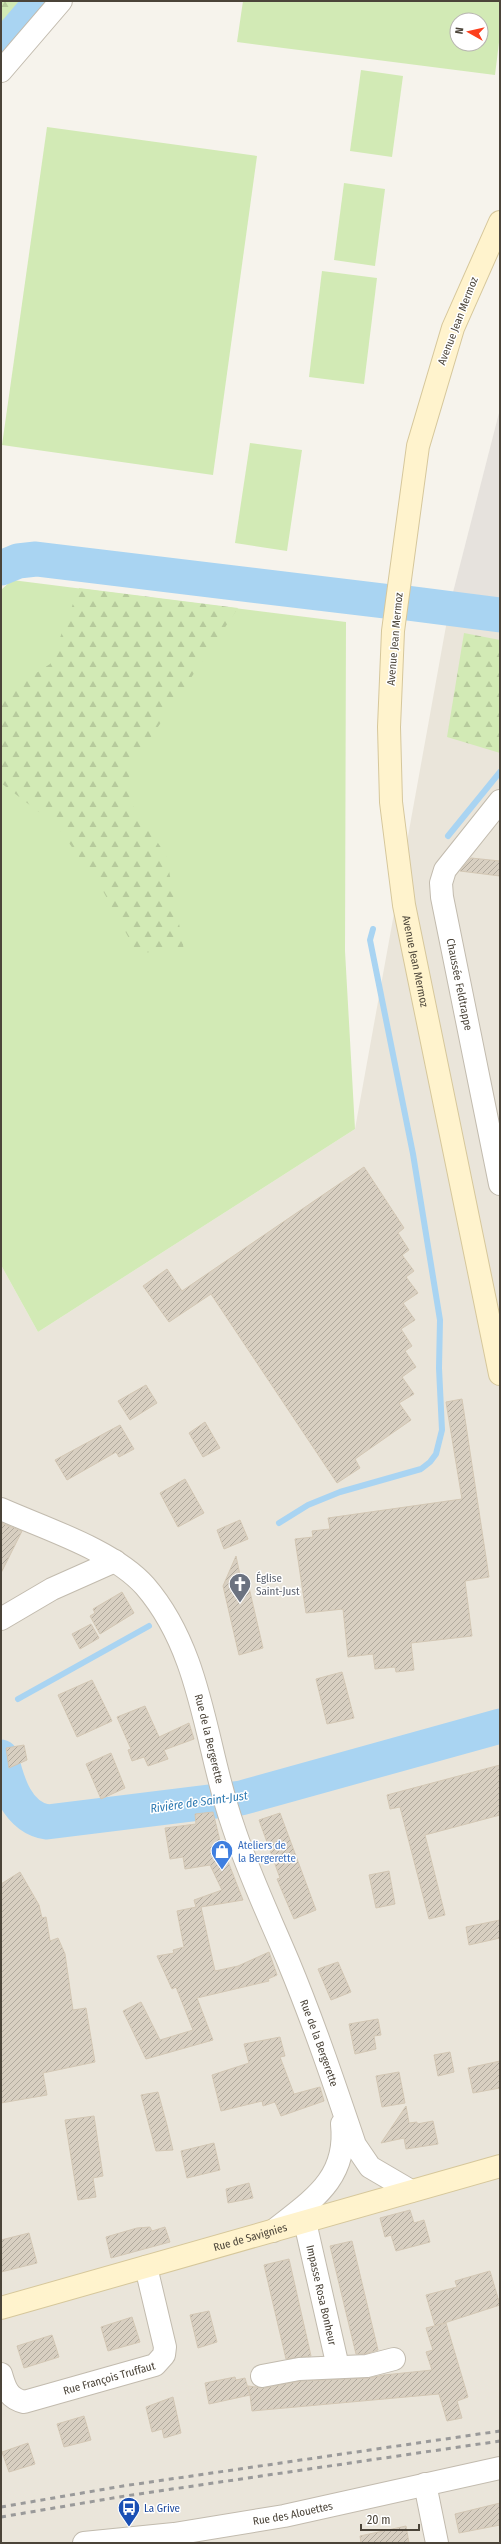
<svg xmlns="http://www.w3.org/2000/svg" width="501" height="2544" font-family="'Fira Sans Condensed',sans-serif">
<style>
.residential{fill:#eae5da}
.industrial{fill:#e6e2dd}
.green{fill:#d2eab5;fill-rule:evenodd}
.forest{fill:url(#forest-firs)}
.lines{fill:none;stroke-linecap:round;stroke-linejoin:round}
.stream{stroke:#a9d4f2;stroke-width:6}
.river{stroke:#a9d4f2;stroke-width:35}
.building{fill:url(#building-hatch);stroke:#d3c7b4}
.street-casing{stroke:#c2bbae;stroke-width:24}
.secondary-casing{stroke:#d6c79b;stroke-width:24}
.street{stroke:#fff;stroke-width:22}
.secondary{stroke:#fff3cd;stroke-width:22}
.rail{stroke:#9a9a9a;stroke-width:3;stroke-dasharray:5 5;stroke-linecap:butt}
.labels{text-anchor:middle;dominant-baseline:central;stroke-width:3;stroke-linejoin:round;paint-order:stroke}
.street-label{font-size:11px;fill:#4b4439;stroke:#fff}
.worship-label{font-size:11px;fill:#5b616d;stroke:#fff;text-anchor:start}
.shop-label{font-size:11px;fill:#366cbe;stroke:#fff;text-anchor:start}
.transit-label{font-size:11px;fill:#164399;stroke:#fff;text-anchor:start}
.water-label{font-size:12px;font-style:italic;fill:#2e7ab2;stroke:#fff}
</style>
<defs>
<pattern id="forest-firs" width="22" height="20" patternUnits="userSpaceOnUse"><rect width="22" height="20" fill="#d2eab5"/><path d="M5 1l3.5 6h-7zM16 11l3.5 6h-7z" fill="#b6ca9c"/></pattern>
<pattern id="building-hatch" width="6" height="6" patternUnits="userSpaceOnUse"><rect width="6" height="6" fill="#d8cfc1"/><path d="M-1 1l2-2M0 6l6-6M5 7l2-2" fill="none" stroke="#b1aa9e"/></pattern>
</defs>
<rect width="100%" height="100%" fill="#f6f3ec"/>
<polygon class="residential" points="450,604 500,610 500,2543 1,2543 1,1265 38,1332 355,1129"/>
<polygon class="industrial" points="500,409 500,610 450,604"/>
<g class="green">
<path d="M243 1H500V34L495 75 237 42ZM457 20H481V44H457Z"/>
<polygon points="361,70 403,76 392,157 350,151"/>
<polygon points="47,127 257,156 213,475 2,445"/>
<polygon points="344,183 385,189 375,266 334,260"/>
<polygon points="322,271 377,278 364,384 309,377"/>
<polygon points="250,443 302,450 287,551 235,543"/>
<polygon points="12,580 346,622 345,951 355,1129 38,1332 1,1265 1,590"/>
</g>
<g class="forest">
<polygon points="1,1 33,1 1,39"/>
<polygon points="79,588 238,608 129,770 132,804 166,855 184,950 137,953 103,891 57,826 1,783 1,696 50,664"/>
<polygon points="464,633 500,640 500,753 447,737"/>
</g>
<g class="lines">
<g class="stream">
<polyline points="448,836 500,772"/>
<polyline points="279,1523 308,1505 340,1492 421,1469 430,1462 436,1454 442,1430 439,1368 440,1320 413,1154 370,940 373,929"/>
<polyline points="18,1699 149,1626"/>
</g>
<g class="river">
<polyline points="1,49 42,1"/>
<polyline points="1,568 18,561 36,559 384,601"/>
<polyline points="407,603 500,615"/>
<path d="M1 1757C7 1783 17 1817 47 1822L241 1798 500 1726"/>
</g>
</g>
<g class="building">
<polygon points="471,858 500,861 500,876 460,871"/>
<polygon points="364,1167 404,1228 398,1233 409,1250 402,1255 414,1271 406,1277 418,1293 403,1303 415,1320 401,1329 412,1346 405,1351 416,1367 402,1377 414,1394 399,1403 411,1420 355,1459 360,1468 337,1483 211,1294 169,1322 143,1286 167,1269 182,1291"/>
<polygon points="146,1385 157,1403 130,1420 118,1401"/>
<polygon points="462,1399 489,1577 465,1581 472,1636 411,1643 414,1670 396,1672 395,1667 375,1669 373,1654 348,1657 343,1609 306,1613 295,1539 313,1537 312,1531 330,1529 328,1518 462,1499 446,1402"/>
<polygon points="205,1422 220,1448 203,1457 189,1433"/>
<polygon points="120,1425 134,1449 119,1457 116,1452 67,1480 55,1460"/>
<polygon points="185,1479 204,1513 178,1527 160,1493"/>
<polygon points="240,1520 248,1539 224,1549 217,1530"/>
<polygon points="1,1523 22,1531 1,1573"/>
<polygon points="236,1556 240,1575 247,1579 263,1648 239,1655 223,1586"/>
<polygon points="122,1592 134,1613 100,1634 90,1616 95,1613 93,1609"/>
<polygon points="91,1624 99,1638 80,1649 72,1634"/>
<polygon points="342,1672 354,1718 327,1724 316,1679"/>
<polygon points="92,1680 112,1721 77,1737 58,1695"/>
<polygon points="145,1706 159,1737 189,1723 194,1739 164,1750 168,1759 148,1766 144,1757 132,1761 128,1750 131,1749 117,1717"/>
<polygon points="24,1745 27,1760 9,1768 6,1748"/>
<polygon points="111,1753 125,1788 101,1799 86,1764"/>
<polygon points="500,1765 500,1815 425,1835 445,1915 429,1919 400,1807 390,1809 387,1795"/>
<polygon points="213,1812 220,1841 243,1900 201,1907 215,1971 238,1966 269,1952 277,1975 268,1979 269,1981 197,1998 213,2040 146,2059 123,2011 141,2002 160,2040 193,2030 176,1987 172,1989 157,1956 174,1953 173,1950 184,1947 177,1911 196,1907 194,1900 222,1890 210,1865 185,1869 183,1857 170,1859 165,1828 196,1824 195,1814"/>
<polygon points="280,1813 316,1910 294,1919 277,1879 280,1878 259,1820"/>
<polygon points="389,1871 395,1904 376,1908 369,1875"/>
<polygon points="20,1872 39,1905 42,1918 46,1917 50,1941 58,1938 65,1954 73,2010 86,2008 95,2062 43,2073 47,2095 1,2103 1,1884"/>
<polygon points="500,1920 500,1938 469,1945 466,1927"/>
<polygon points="338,1962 351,1992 331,2000 318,1969"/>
<polygon points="378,2019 381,2035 374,2036 376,2049 355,2054 349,2024"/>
<polygon points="280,2037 285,2056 280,2057 294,2094 320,2087 324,2101 281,2116 275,2102 263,2106 262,2101 221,2111 212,2075 249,2063 244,2044"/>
<polygon points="450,2052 454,2072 438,2076 434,2055"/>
<polygon points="500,2061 500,2088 473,2093 468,2068"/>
<polygon points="399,2072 405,2103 382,2107 376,2076"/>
<polygon points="158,2092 167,2125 173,2150 156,2151 141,2095"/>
<polygon points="406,2106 409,2123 417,2122 417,2124 433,2121 438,2144 406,2149 404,2138 381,2143"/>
<polygon points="94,2116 103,2176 93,2178 96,2197 78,2200 65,2120"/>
<polygon points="214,2143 220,2170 187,2178 181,2151"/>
<polygon points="249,2183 253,2198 228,2203 226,2189"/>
<polygon points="410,2210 414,2223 424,2220 430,2242 396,2251 391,2235 385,2237 380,2218"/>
<polygon points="150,2227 152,2231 165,2227 170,2242 111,2258 106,2237 137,2228"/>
<polygon points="29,2233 37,2263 1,2272 1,2240"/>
<polygon points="352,2241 378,2350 365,2354 356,2354 330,2246"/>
<polygon points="289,2259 311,2356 286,2359 264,2265"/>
<polygon points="490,2271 500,2305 435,2326 426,2295 457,2287 455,2281"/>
<polygon points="209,2311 217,2342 198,2348 190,2315"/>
<polygon points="132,2317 140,2342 108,2351 101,2327"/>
<polygon points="446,2323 468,2397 457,2401 462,2418 447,2421 439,2394 252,2411 250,2395 209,2404 205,2383 235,2377 236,2380 245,2378 250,2395 248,2386 264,2388 300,2381 368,2378 384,2375 432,2370 426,2352 433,2350 426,2328"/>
<polygon points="52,2335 59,2357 24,2368 17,2346"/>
<polygon points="173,2397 181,2433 164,2438 162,2429 152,2432 146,2407"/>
<polygon points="84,2416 91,2440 64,2447 57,2424"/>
<polygon points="28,2443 35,2464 9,2472 2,2452"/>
<polygon points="500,2503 500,2525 459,2533 455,2514"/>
<polygon points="406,2526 409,2543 361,2543 360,2536"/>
</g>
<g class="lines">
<g class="street-casing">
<g id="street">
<polyline points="1,71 61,1"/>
<path id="s1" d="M500 801 445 870 441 883 442 897 500 1184"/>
<path id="s2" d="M1 1509C46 1529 113 1550 145 1586 203 1653 205 1747 233 1826 248 1872 269 1916 288 1961 313 2021 334 2083 355 2145L370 2167 411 2191"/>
<polyline points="1,1619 52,1589 115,1561"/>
<path id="s3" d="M305 2222 338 2367"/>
<path d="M273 2231C312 2200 348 2179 342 2124"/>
<path id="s4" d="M1 2374C5 2388 8 2398 24 2402L155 2365 164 2355 165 2347 146 2267"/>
<polyline points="262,2376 299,2369 367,2366 394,2359"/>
<polyline points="425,2484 437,2543"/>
<path id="s5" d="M84 2543 174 2534 284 2516 500 2468"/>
</g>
</g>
<g class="secondary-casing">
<g id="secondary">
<path id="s6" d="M500 222 453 328 418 446 393 631 389 727 391 802 404 905 500 1374"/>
<path id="s7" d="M1 2308 500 2166"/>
</g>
</g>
<use href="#street" class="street"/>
<use href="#secondary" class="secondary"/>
<g class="rail">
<polyline points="1,2507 123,2486 500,2431"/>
<polyline points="1,2517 125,2496 500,2441"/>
</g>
</g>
<defs>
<g id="church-pin" transform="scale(1.15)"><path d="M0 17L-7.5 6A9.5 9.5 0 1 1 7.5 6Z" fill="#6b7280" stroke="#fff"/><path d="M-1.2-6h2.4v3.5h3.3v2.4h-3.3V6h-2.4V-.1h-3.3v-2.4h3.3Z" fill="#fff"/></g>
<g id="shop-pin" transform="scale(1.15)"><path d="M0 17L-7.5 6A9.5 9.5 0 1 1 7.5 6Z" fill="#3f7fe0" stroke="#fff"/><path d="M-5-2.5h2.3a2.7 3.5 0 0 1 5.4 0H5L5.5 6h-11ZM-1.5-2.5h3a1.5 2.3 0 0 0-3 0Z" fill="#fff"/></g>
<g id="bus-pin" transform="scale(1.15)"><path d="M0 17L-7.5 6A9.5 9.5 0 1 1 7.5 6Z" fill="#1a4fb4" stroke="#fff"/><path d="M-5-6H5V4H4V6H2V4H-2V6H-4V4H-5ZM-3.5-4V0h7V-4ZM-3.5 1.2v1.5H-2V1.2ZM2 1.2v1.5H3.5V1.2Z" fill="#fff"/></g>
</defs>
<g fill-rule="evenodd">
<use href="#church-pin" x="240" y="1584"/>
<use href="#shop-pin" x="222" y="1851"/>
<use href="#bus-pin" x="129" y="2508"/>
</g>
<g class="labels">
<g class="street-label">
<text transform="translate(458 321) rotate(-69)">Avenue Jean Mermoz</text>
<text transform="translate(395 639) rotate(-85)">Avenue Jean Mermoz</text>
<text stroke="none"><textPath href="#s6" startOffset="758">Avenue Jean Mermoz</textPath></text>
<text stroke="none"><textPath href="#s1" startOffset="205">Chaussée Feldtrappe</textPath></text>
<text stroke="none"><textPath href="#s2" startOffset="332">Rue de la Bergerette</textPath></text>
<text stroke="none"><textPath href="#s2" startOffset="656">Rue de la Bergerette</textPath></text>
<text stroke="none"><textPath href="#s7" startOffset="259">Rue de Savignies</textPath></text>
<text stroke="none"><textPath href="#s3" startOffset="75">Impasse Rosa Bonheur</textPath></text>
<text stroke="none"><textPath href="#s4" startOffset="127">Rue François Truffaut</textPath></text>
<text stroke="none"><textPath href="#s5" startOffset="211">Rue des Alouettes</textPath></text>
</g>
<g class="worship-label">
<text x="256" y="1578">Église<tspan x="256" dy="13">Saint-Just</tspan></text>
</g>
<g class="shop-label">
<text x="238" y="1845">Ateliers de<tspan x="238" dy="13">la Bergerette</tspan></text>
</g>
<g class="transit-label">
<text x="144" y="2508">La Grive</text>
</g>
<g class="water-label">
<text transform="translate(199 1802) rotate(-8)">Rivière de Saint-Just</text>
</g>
</g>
<rect width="501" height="2544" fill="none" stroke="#4b4439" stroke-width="4"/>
<g transform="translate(469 32) rotate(278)"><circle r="19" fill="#ffffff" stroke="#b7b4b0"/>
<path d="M0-3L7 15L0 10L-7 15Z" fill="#fc3f1d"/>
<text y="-6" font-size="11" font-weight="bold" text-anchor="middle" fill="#4b4439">N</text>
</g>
<path d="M361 2524v6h58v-6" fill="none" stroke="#4b4439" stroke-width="2"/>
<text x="367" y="2524" font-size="12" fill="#4b4439" stroke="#ffffff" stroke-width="3" paint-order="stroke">20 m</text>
</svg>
